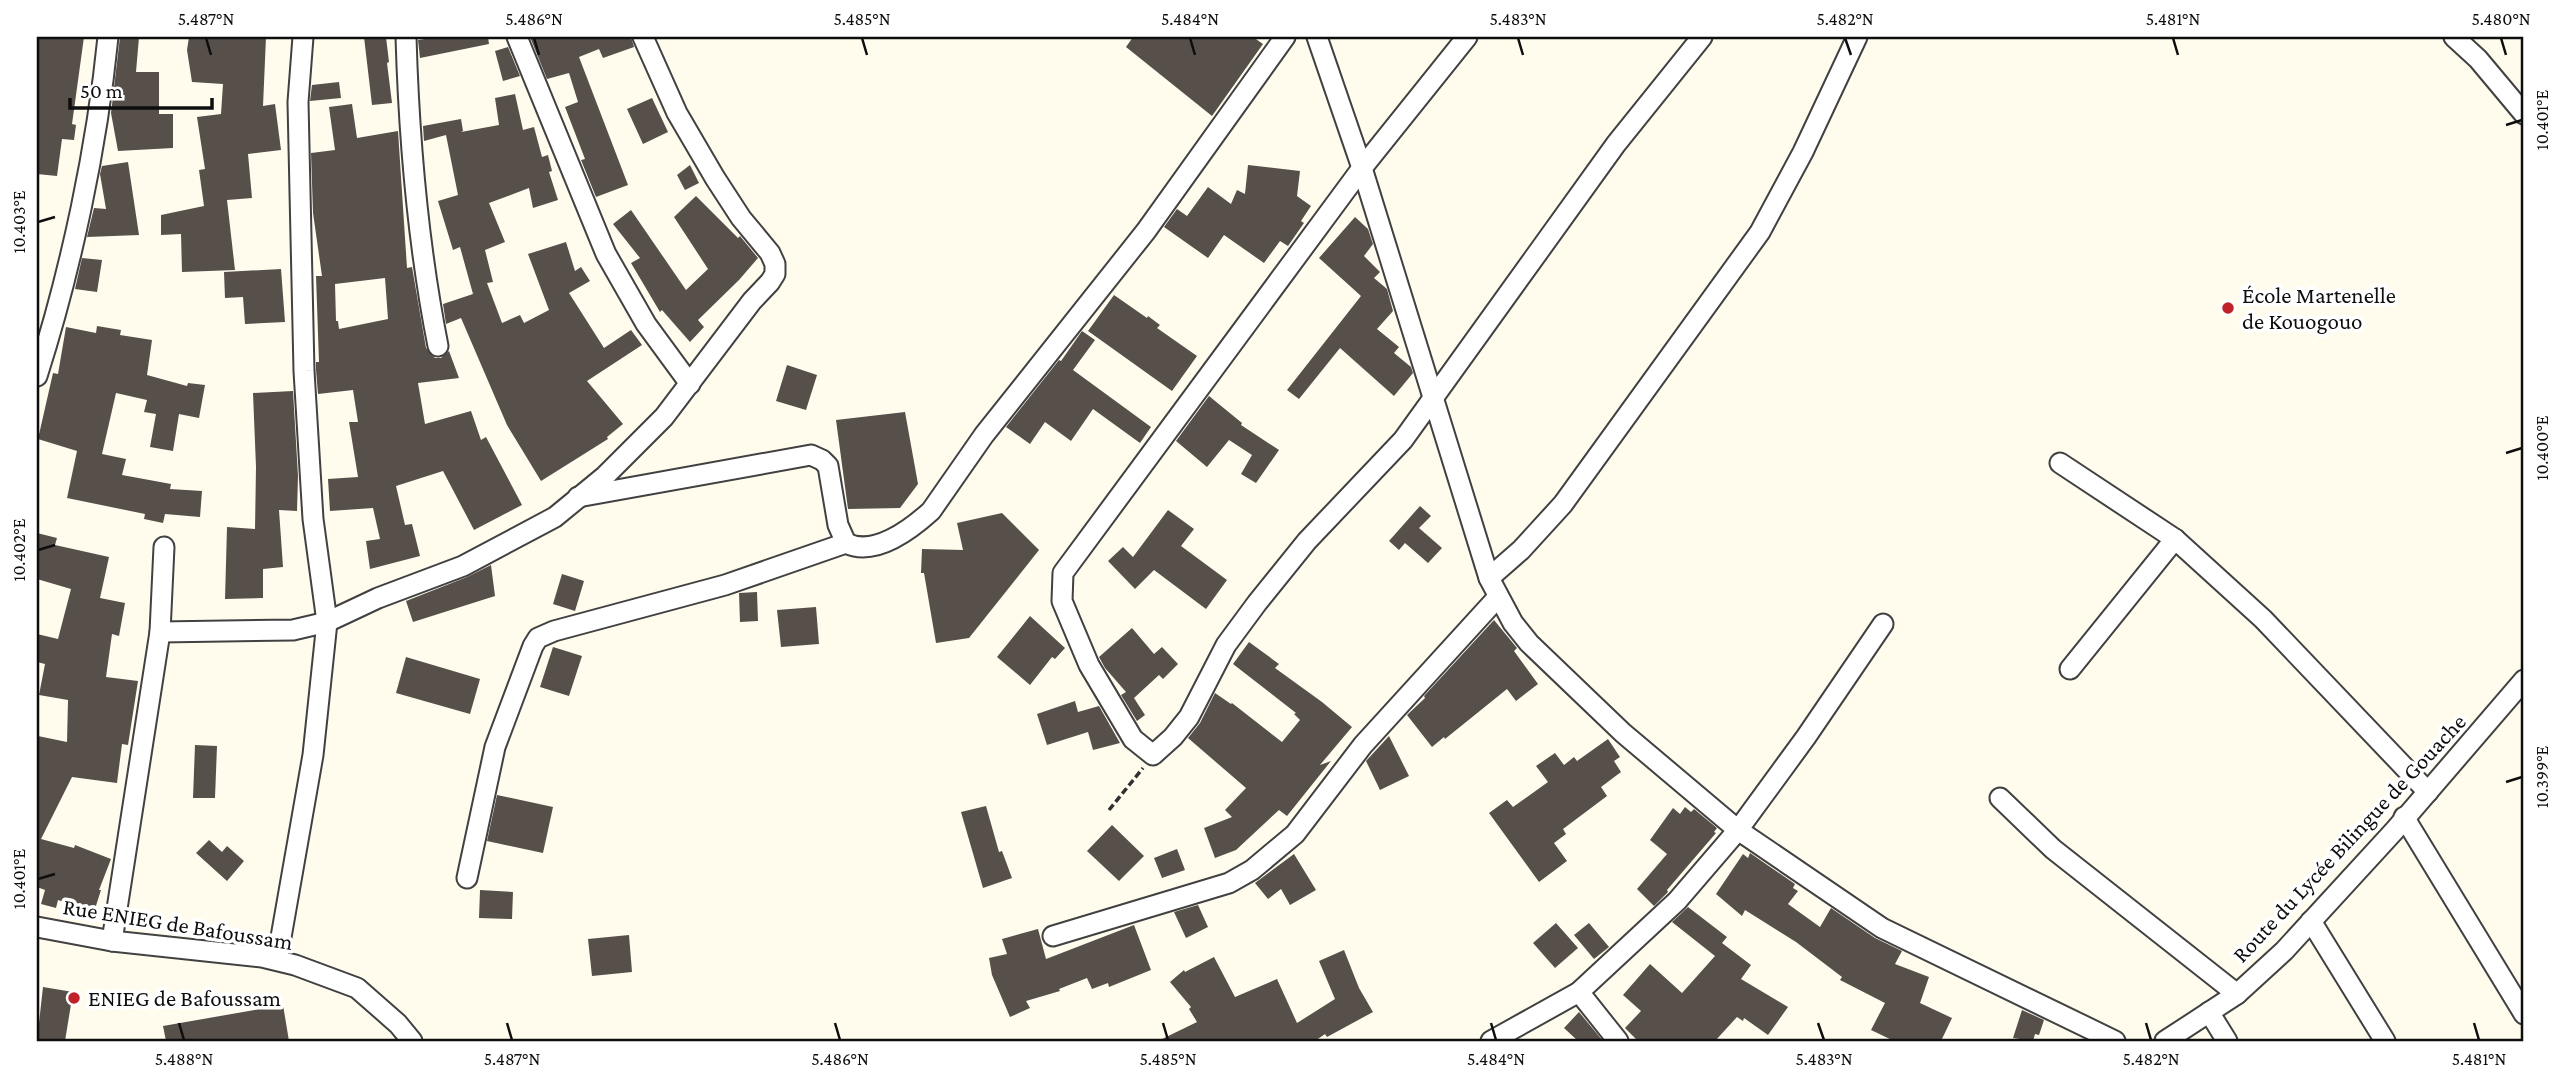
<svg xmlns="http://www.w3.org/2000/svg" width="2561" height="1078" font-family="'Crimson Pro',serif">
<style>
.building{fill:#574f4a;fill-rule:evenodd}
.lines{fill:none;stroke-linecap:round;stroke-linejoin:round}
.minor-casing{stroke:#414141;stroke-width:23}
.path{stroke:#303030;stroke-width:3.5;stroke-dasharray:7 3.5;stroke-linecap:butt}
.minor{stroke:#fff;stroke-width:19}
.ticks{fill:none;stroke:#0e0e0e;stroke-width:2.5}
.poi-dot{fill:#c12229;stroke:#fff;stroke-width:2.5}
.labels{text-anchor:middle;dominant-baseline:central;stroke-width:7;stroke-linejoin:round;paint-order:stroke}
.poi-label{font-size:23px;fill:#0e0e0e;stroke:#fff;text-anchor:start}
.street-label{font-size:23px;fill:#0e0e0e;stroke:#fff}
.neatline{fill:none;stroke:#0e0e0e;stroke-width:2.5}
.ticks-label{font-size:18px;text-anchor:middle;fill:#0e0e0e}
</style>
<rect width="100%" height="100%" fill="#fffcee"/>
<g class="building">
<polygon points="37,37 84,37 72,124 76,125 74,140 62,139 57,176 37,174"/>
<polygon points="120,37 139,37 136,72 159,72 159,114 173,114 173,148 118,151 111,113"/>
<polygon points="189,37 266,37 263,106 275,104 281,150 248,154 252,198 227,200 235,270 182,272 181,234 161,235 161,215 204,206 199,170 205,169 197,117 221,114 223,84 192,82 187,50"/>
<polygon points="364,37 386,37 389,62 387,63 392,103 372,105"/>
<polygon points="438,37 488,37 489,44 420,58 418,40"/>
<polygon points="530,37 631,37 634,47 603,58 599,49 579,57 628,185 596,197 581,160 585,159 565,107 578,102 569,73 547,79"/>
<polygon points="1133,37 1253,37 1263,44 1212,116 1126,47"/>
<polygon points="508,47 520,76 503,81 495,51"/>
<polygon points="339,82 341,98 310,101 312,85"/>
<polygon points="515,94 523,130 534,127 542,157 548,155 552,171 549,172 558,200 533,208 529,188 489,203 505,242 485,250 493,282 487,283 502,323 520,315 524,323 549,310 528,254 566,242 575,271 581,267 590,281 569,293 604,348 631,330 642,345 587,381 623,424 607,437 608,439 541,481 507,425 461,318 446,324 443,304 473,294 460,247 453,250 438,201 458,195 446,135 424,141 423,126 461,119 463,131 461,132 499,125 495,98"/>
<polygon points="652,98 668,132 643,144 627,109"/>
<path d="M352 104 357 138 398 131 407 268 412 267 426 348 435 358H441L449 351 459 378 418 383 425 424 471 411 481 440 486 437 522 505 474 530 443 471 396 486 405 525 412 524 420 556 370 569 366 541 380 539 373 508 330 511 328 479 358 477 349 422H358L353 390 318 394 316 370V362H319L316 276H322L313 213 311 153 335 150 329 107ZM385 278 388 319 339 329 338 321H336L335 284Z"/>
<polygon points="128,162 139,235 87,237 94,208 106,209 100,174 102,166"/>
<polygon points="690,165 699,183 685,190 677,175"/>
<polygon points="1248,165 1300,171 1297,196 1311,206 1301,221 1304,223 1288,246 1280,241 1264,263 1224,235 1208,258 1164,227 1177,209 1187,216 1208,187 1231,204 1237,190 1245,194"/>
<polygon points="696,196 738,238 740,236 758,258 739,280 698,320 704,327 690,342 662,310 660,312 631,263 640,258 613,224 631,210 686,290 708,269 674,217"/>
<polygon points="1355,217 1368,229 1373,244 1364,256 1380,272 1374,278 1387,289 1393,311 1377,329 1399,347 1394,353 1411,367 1413,373 1394,396 1340,348 1299,399 1287,390 1361,296 1319,258"/>
<polygon points="82,258 102,260 97,292 75,289"/>
<polygon points="281,269 285,322 245,324 243,297 225,298 224,272"/>
<polygon points="1114,295 1147,318 1148,316 1160,325 1157,328 1197,356 1172,391 1088,331"/>
<polygon points="97,326 121,330 120,335 152,340 147,375 187,386 188,383 205,385 199,418 179,414 173,451 150,447 156,414 144,412 147,400 116,393 102,454 126,459 122,475 171,484 170,489 202,491 200,517 165,514 163,523 144,519 145,514 67,498 77,451 38,439 53,373 58,374 66,327 96,333"/>
<polygon points="1082,331 1095,340 1073,370 1151,427 1140,443 1093,409 1071,441 1045,422 1030,444 1006,427 1059,360 1061,361"/>
<polygon points="787,365 817,375 806,410 776,401"/>
<polygon points="293,391 298,476 297,511 279,510 283,567 263,569 263,598 225,599 227,527 255,529 256,467 253,393"/>
<polygon points="1209,396 1242,423 1241,425 1279,450 1256,483 1241,474 1252,455 1229,440 1207,467 1176,441"/>
<polygon points="905,412 918,484 900,508 848,509 836,420"/>
<polygon points="1420,506 1431,516 1419,528 1442,548 1428,563 1405,543 1399,550 1389,541"/>
<polygon points="1168,510 1194,529 1181,546 1227,580 1206,609 1154,570 1135,589 1108,561 1123,547 1133,557"/>
<polygon points="1002,513 1039,550 969,638 936,643 924,573 921,573 922,549 963,550 957,523"/>
<polygon points="37,533 57,538 55,545 109,557 100,598 125,603 119,636 112,634 106,677 138,681 128,745 122,744 117,783 72,777 41,839 74,848 75,845 111,859 99,890 101,890 94,912 58,900 56,908 41,904 45,890 37,887 37,745 38,736 67,742 68,700 39,695 45,664 37,662 37,634 58,639 71,589 37,579"/>
<polygon points="491,565 495,596 413,622 406,601 467,577"/>
<polygon points="562,574 584,581 575,611 553,604"/>
<polygon points="757,592 758,621 740,622 739,593"/>
<polygon points="816,607 819,644 781,647 777,610"/>
<polygon points="1030,616 1065,648 1055,659 1052,657 1030,685 997,657"/>
<polygon points="1494,620 1517,648 1514,651 1538,684 1516,701 1507,689 1445,739 1444,737 1432,747 1407,715 1425,698 1424,696"/>
<polygon points="1132,628 1154,654 1162,647 1178,664 1163,679 1159,675 1134,698 1145,715 1137,721 1121,695 1126,692 1105,668 1099,657"/>
<polygon points="1249,642 1279,664 1275,668 1322,702 1352,727 1320,765 1331,761 1287,816 1279,810 1236,850 1215,858 1204,828 1232,817 1225,810 1246,788 1188,738 1200,723 1215,693 1231,704 1232,703 1282,742 1300,720 1294,714 1296,713 1233,664"/>
<polygon points="553,647 582,656 569,696 540,687"/>
<polygon points="406,657 480,679 470,714 396,693"/>
<polygon points="1075,701 1078,712 1099,706 1120,743 1093,750 1088,732 1047,745 1037,714"/>
<polygon points="1389,736 1409,776 1380,790 1366,761"/>
<polygon points="1608,739 1620,757 1614,761 1621,772 1601,787 1607,796 1563,829 1566,834 1554,843 1567,861 1539,882 1489,813 1507,800 1513,807 1548,782 1536,766 1555,753 1564,765 1574,757 1577,761"/>
<polygon points="195,745 217,746 215,798 193,798"/>
<polygon points="497,795 553,807 543,853 487,841"/>
<polygon points="986,806 999,852 1002,851 1012,878 983,888 961,812"/>
<polygon points="1685,807 1691,812 1694,809 1717,828 1714,832 1716,833 1667,890 1668,892 1654,906 1637,889 1667,854 1650,840 1673,808 1680,814"/>
<polygon points="1112,825 1144,856 1119,881 1087,851"/>
<polygon points="209,840 222,852 227,846 244,861 227,881 196,853"/>
<polygon points="1177,849 1185,870 1162,878 1154,858"/>
<polygon points="1750,853 1795,884 1793,888 1798,891 1788,904 1820,927 1831,908 1875,938 1902,951 1895,964 1929,977 1920,1003 1952,1018 1941,1041 1894,1041 1871,1030 1885,1003 1840,980 1842,977 1796,942 1745,910 1742,916 1716,894 1743,854 1748,858"/>
<polygon points="1294,854 1316,890 1290,905 1281,889 1268,899 1255,883"/>
<polygon points="480,890 513,892 512,919 479,918"/>
<polygon points="1198,905 1208,927 1186,938 1174,912"/>
<polygon points="1688,907 1727,937 1722,943 1751,965 1741,979 1788,1007 1768,1035 1744,1018 1743,1021 1737,1017 1715,1041 1638,1041 1625,1028 1641,1011 1623,995 1650,964 1682,993 1715,956 1672,922"/>
<polygon points="1556,923 1578,948 1555,968 1533,943"/>
<polygon points="1589,923 1609,947 1594,959 1574,935"/>
<polygon points="1134,925 1151,970 1109,987 1108,983 1092,989 1087,978 1059,989 1060,991 1026,1001 1030,1008 1010,1017 992,975 989,958 1007,954 1002,939 1038,929 1046,959"/>
<polygon points="629,935 632,972 592,976 588,939"/>
<polygon points="1344,950 1359,988 1373,1012 1327,1037 1325,1034 1315,1041 1158,1041 1197,1022 1189,1009 1191,1007 1170,982 1184,970 1185,972 1214,957 1235,997 1277,979 1297,1023 1335,999 1319,961"/>
<polygon points="43,987 73,992 65,1041 37,1041"/>
<polygon points="283,1005 289,1041 166,1041 163,1026"/>
<polygon points="2022,1010 2044,1020 2039,1035 2035,1034 2033,1041 2013,1038"/>
<polygon points="1579,1012 1603,1041 1578,1041 1564,1028"/>
</g>
<g class="lines">
<g class="minor-casing">
<g id="minor">
<path d="M406 37C409 140 418 245 438 346"/>
<polyline points="517,37 606,254 646,324 690,384"/>
<polyline points="1317,37 1362,168 1489,578 1513,623 1529,643 1623,733 1738,830 1882,928 2115,1041"/>
<polyline points="1467,37 1362,168 1063,573 1062,601 1089,665 1133,739 1153,755 1173,737 1189,717 1226,645 1257,603 1307,541 1403,440 1616,144 1702,37"/>
<polyline points="2454,37 2478,59 2524,114"/>
<path d="M37 376C71 270 97 147 108 37"/>
<polyline points="2060,463 2175,539 2263,619 2428,792"/>
<path d="M578 497 811 455 822 460 828 466 838 525 846 543C874 557 910 530 931 511L984 435 1146 231 1285 37"/>
<polyline points="1489,578 1521,550 1563,504 1760,232 1803,152 1857,37"/>
<polyline points="160,632 293,630 327,622 378,598 463,566 555,517 605,476 664,417 752,301 770,282 775,274 775,264 770,253 741,218 715,178 677,113 643,37"/>
<polyline points="2070,669 2175,539"/>
<polyline points="2000,798 2053,849 2237,994"/>
<polyline points="2404,817 2524,1014"/>
<polyline points="467,878 495,747 533,646 538,638 554,631 725,585 846,543"/>
<polyline points="2311,921 2385,1041"/>
<polyline points="37,927 112,941 262,957 295,965 357,988 398,1024 412,1041"/>
<polyline points="1053,936 1229,883 1252,870 1295,834 1363,745 1498,597"/>
<polyline points="112,941 160,632 164,547"/>
<polyline points="277,960 313,755 327,622 313,519 304,371 298,102 303,37"/>
<polyline points="1579,992 1618,1041"/>
<polyline points="2209,1012 2227,1041"/>
<polyline points="1491,1041 1579,992 1677,901 1738,830 1806,737 1883,624"/>
<polyline points="2165,1041 2237,994 2284,951 2395,830 2524,680"/>
</g>
</g>
<polyline class="path" points="1109,810 1143,768"/>
<use href="#minor" class="minor"/>
</g>
<path class="ticks" d="M206 38 211 55M534 38 539 55M862 38 867 55M1190 38 1195 55M1518 38 1523 55M1845 38 1851 55M2173 38 2178 55M2501 38 2506 55M2506 125 2522 120M38 222 55 217M2506 453 2522 448M38 550 55 545M2506 782 2522 777M38 879 55 874M179 1023 184 1040M507 1023 512 1040M835 1023 840 1040M1163 1023 1168 1040M1491 1023 1496 1040M1818 1023 1824 1040M2146 1023 2151 1040M2474 1023 2479 1040"/>
<g class="poi-dot">
<circle cx="2228" cy="308" r="7"/>
<circle cx="74" cy="998" r="7"/>
</g>
<g class="labels">
<g class="poi-label">
<text x="2242" y="295">École Martenelle<tspan x="2242" dy="26">de Kouogouo</tspan></text>
<text x="88" y="998">ENIEG de Bafoussam</text>
</g>
<g class="street-label">
<text transform="translate(2349 838) rotate(-47)">Route du Lycée Bilingue de Gouache</text>
<text transform="translate(178 924) rotate(9)">Rue ENIEG de Bafoussam</text>
</g>
</g>
<rect width="2561" height="1078" fill="none" stroke="#ffffff" stroke-width="77"/>
<path d="M70 98v10h142v-10" fill="none" stroke="#0e0e0e" stroke-width="3.5"/>
<text x="80" y="98" font-size="21" fill="#0e0e0e" stroke="#ffffff" stroke-width="5" paint-order="stroke">50 m</text>
<rect x="38" y="38" width="2484" height="1002" class="neatline"/>
<g class="ticks-label">
<text x="206" y="25">5.487°N</text>
<text x="534" y="25">5.486°N</text>
<text x="862" y="25">5.485°N</text>
<text x="1190" y="25">5.484°N</text>
<text x="1518" y="25">5.483°N</text>
<text x="1845" y="25">5.482°N</text>
<text x="2173" y="25">5.481°N</text>
<text x="2501" y="25">5.480°N</text>
<text transform="translate(2542 120) rotate(-90)" y="6">10.401°E</text>
<text transform="translate(19 222) rotate(-90)" y="6">10.403°E</text>
<text transform="translate(2542 448) rotate(-90)" y="6">10.400°E</text>
<text transform="translate(19 550) rotate(-90)" y="6">10.402°E</text>
<text transform="translate(2542 777) rotate(-90)" y="6">10.399°E</text>
<text transform="translate(19 879) rotate(-90)" y="6">10.401°E</text>
<text x="184" y="1065">5.488°N</text>
<text x="512" y="1065">5.487°N</text>
<text x="840" y="1065">5.486°N</text>
<text x="1168" y="1065">5.485°N</text>
<text x="1496" y="1065">5.484°N</text>
<text x="1824" y="1065">5.483°N</text>
<text x="2151" y="1065">5.482°N</text>
<text x="2479" y="1065">5.481°N</text>
</g>
</svg>
